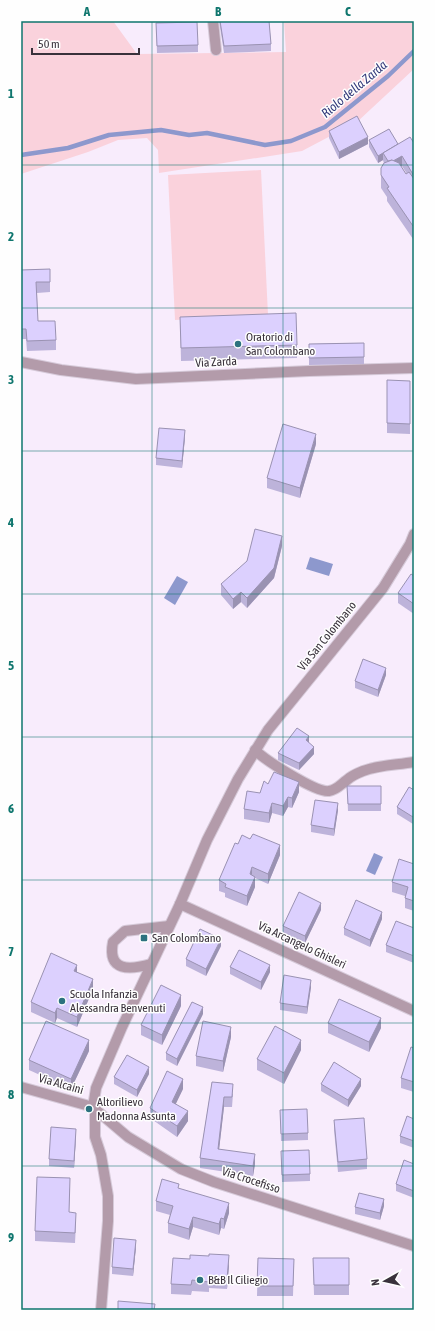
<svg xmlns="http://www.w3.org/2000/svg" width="435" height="1331" font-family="'Asap Condensed',sans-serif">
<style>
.green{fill:#fad2dc}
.water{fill:#8d98cd}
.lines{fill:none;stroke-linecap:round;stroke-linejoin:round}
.stream{stroke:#8d98cd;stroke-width:4.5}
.minor-casing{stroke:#d6cad9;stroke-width:12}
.minor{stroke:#b39baa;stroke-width:10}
.wall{fill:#bdb3da;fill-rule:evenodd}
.shaded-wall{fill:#9a92b2}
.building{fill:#dcd0fe;stroke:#9a92b2}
.grid{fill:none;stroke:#0f766e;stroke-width:1;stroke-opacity:0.55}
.poi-dot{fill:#2c727f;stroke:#fefefe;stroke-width:1.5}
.labels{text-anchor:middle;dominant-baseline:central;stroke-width:3;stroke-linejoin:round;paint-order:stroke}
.poi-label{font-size:12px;fill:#39313b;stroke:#fefefe;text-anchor:start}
.street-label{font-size:12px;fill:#39313b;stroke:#fefefe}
.water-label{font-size:13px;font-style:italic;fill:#32397a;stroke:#fefefe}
.neatline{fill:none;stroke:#0f766e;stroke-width:1.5}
.grid-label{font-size:13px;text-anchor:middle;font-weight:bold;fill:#0f766e}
</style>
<rect width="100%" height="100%" fill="#f8ecfc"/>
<g class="green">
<polygon points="21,21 113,21 137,54 286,52 284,21 414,21 414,69 357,122 302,151 159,173 158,150 147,138 118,140 88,152 21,174"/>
<polygon points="261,170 268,315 175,320 168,175"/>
</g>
<g class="water">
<polygon points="310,557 333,564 329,576 306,569"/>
<polygon points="177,576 188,582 175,605 164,598"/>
<polygon points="374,853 383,857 375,875 366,871"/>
</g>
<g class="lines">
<polyline class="stream" points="21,155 68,148 109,135 161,130 189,135 207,133 265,145 291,141 325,127 388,76 414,51"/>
<g class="minor-casing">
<g id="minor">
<polyline points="213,21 216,50"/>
<polyline points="21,362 61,370 136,379 309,371 414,368"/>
<path d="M255 750C265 760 316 793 329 791 337 790 341 784 347 780 351 776 358 773 363 771 379 765 397 765 414 762"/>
<polyline points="180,904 414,1011"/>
<path d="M151 964C130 970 107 972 113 942L125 931 169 926"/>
<polyline points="21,1087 93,1107"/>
<polyline points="93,1107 96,1088 122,1027 180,904 207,840 238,779 268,730 383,588 410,544 414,534"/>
<polyline points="93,1107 95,1109 95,1137 101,1155 108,1196 108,1221 101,1310"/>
<polyline points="95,1109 128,1137 181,1169 214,1182 414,1246"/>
</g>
</g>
<use href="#minor" class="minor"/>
</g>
<g class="wall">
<polygon points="219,21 269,21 271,44 271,51 224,53"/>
<polygon points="156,23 198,45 198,52 157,53"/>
<polygon points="329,131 368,144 339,159 329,138"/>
<path d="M369 140 398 144 414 143V238L413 239 387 201V197L381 188V168L384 164 383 160 378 163 369 147ZM401 166H402L407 174H406Z"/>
<polygon points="50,269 50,292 37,293 38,321 56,340 56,350 27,351 26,339 21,339 21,270"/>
<polygon points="180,317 297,345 297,358 181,361"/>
<polygon points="364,343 364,364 309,365 309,344"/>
<polygon points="410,381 410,434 387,433 387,423"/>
<polygon points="185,437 182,468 156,465 156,458"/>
<polygon points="316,444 300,498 267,488 267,478"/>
<polygon points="282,546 274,578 247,608 241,602 233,609 221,595 221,584"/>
<polygon points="414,576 414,614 398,603 398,593"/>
<polygon points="386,675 378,697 355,688 355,681"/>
<polygon points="309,743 314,754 299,770 278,760 278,753"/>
<polygon points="268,784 299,792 292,808 288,807 283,816 272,813 269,823 244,819 244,809 260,793"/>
<polygon points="347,786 381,786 381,811 348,811"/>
<polygon points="414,790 414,822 413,824 397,814 397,807"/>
<polygon points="338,810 334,836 311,832 311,825"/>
<polygon points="238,844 280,855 268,884 255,878 255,887 247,906 225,897 225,893 219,891 219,880"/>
<polygon points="414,864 414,911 405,908 405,896 392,892 392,882"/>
<polygon points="321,910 305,943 283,933 283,926"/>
<polygon points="382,919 370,947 344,935 344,928"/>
<polygon points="414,928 414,963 386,952 386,945"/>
<polygon points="221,946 206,976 186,966 186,959"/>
<polygon points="230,967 270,972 261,990 230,974"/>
<polygon points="77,972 93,989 77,1027 57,1018 55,1023 31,1012 31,1002"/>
<polygon points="311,987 307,1014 280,1010 280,1003"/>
<polygon points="181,1006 162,1045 141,1035 141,1025"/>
<polygon points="203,1014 177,1066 166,1060 166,1053"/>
<polygon points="328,1023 381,1028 369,1052 328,1033"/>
<polygon points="231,1037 223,1072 196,1066 196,1056"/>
<polygon points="414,1048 414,1092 401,1088 401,1078"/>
<polygon points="301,1050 284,1084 257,1070 257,1059"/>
<polygon points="89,1051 71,1089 29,1070 29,1060"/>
<polygon points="149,1074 137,1097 114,1084 114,1077"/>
<polygon points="212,1082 233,1094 232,1107 224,1107 219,1149 255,1164 253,1176 200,1168 200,1158"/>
<polygon points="321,1084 361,1086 348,1107 321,1091"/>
<polygon points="183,1089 175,1104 188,1121 177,1137 150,1118 150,1108"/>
<polygon points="280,1110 308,1133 308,1140 281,1141"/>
<polygon points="414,1119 414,1148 400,1143 400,1136"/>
<polygon points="334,1120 367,1159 367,1169 338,1172 334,1130"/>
<polygon points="76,1136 74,1168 49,1166 49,1159"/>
<polygon points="281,1158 310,1174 310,1181 282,1182"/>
<polygon points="414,1164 414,1198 396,1191 396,1184"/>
<polygon points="70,1188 69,1212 76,1223 75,1243 35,1241 35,1231"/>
<polygon points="179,1189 229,1213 224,1229 221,1228 219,1235 193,1227 189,1240 168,1233 168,1223 170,1215 156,1211 156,1201"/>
<polygon points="384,1206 380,1220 355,1214 355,1207"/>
<polygon points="136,1247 133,1276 112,1274 112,1267"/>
<polygon points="258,1258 294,1259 293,1296 257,1296"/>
<polygon points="313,1258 349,1258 349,1295 314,1295"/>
<polygon points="229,1265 227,1289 209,1288 209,1292 192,1291 191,1295 171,1294 171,1284"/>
</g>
<g class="shaded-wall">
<polygon points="368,137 368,144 339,159 339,152"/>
<polygon points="383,153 383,160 378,163 378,156"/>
<polygon points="402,156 402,166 389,173 389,163"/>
<polygon points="414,225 414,238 413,239 413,226"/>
<polygon points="185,430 185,437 182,468 182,461"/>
<polygon points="316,434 316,444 300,498 300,488"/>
<polygon points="282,536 282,546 274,578 247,608 247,598"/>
<polygon points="241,592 241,602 233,609 233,599"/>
<polygon points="386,668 386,675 378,697 378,690"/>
<polygon points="309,736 309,743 306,740"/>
<polygon points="314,747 314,754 299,770 299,763"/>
<polygon points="299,782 299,792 292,808 292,798"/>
<polygon points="288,797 288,807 283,816 283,806"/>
<polygon points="272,803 272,813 269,823 269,813"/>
<polygon points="338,803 338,810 334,836 334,829"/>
<polygon points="414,815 414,822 413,824 413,817"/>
<polygon points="280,845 280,855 268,884 268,874"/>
<polygon points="252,867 252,877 250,874"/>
<polygon points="255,877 255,887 247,906 247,896"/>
<polygon points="321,903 321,910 305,943 305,936"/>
<polygon points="382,912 382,919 370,947 370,940"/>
<polygon points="221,939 221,946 206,976 206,969"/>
<polygon points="77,965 77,975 74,971"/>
<polygon points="270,965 270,972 261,990 261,982"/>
<polygon points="93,979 93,989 77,1027 77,1017"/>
<polygon points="311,980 311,987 307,1014 307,1007"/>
<polygon points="181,995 181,1006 162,1045 162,1035"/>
<polygon points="203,1007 203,1014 177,1066 177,1059"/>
<polygon points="57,1008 57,1018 55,1023 55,1013"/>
<polygon points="381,1018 381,1028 369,1052 369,1042"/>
<polygon points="231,1027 231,1037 223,1072 223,1061"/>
<polygon points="89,1040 89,1051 71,1089 71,1079"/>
<polygon points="301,1040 301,1050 284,1084 284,1073"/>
<polygon points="149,1067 149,1074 137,1097 137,1090"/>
<polygon points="183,1079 183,1089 172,1112 172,1102"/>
<polygon points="361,1079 361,1086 348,1107 348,1100"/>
<polygon points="224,1097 224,1107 218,1159 218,1149"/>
<polygon points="188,1111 188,1121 177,1137 177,1126"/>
<polygon points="76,1129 76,1136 74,1168 74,1161"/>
<polygon points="255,1154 255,1164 253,1176 253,1166"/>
<polygon points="384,1199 384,1206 380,1220 380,1213"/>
<polygon points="229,1203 229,1213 224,1229 224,1219"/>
<polygon points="193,1217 193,1227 189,1240 189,1229"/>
<polygon points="221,1218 221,1228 219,1235 219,1224"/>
<polygon points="136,1240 136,1247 133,1276 133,1269"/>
<polygon points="229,1255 229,1265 227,1289 227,1279"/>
</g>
<g class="building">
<polygon points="220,21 269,21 271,44 224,46"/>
<polygon points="197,22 198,45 157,46 156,23"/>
<polygon points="357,116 368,137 339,152 329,131"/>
<polygon points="389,129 398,144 378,156 369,140"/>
<polygon points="410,137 414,143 414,176 402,156 393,161 392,160 388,161 383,153"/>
<polygon points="392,160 399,163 406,174 409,172 414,179 414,225 413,226 387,188 389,187 381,175 381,168 384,163"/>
<polygon points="50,269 50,282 36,282 38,321 55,321 56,340 27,341 26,329 21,329 21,270"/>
<polygon points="296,313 297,345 181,348 180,317"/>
<polygon points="364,343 364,357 309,358 309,344"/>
<polygon points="387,380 410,381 410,424 387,423"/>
<polygon points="283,424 316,434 300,488 267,478"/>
<polygon points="159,428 185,430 182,461 156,458"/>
<polygon points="255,529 282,536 274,568 247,598 241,592 233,599 221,584 247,561"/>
<polygon points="411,574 414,576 414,604 398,593"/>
<polygon points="363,659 386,668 378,690 355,681"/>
<polygon points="297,728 309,736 306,740 314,747 299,763 278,753"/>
<polygon points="274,772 299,782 292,798 288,797 283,806 272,803 269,813 244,809 247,791 260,793 264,781 268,784"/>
<polygon points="347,786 381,786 381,804 348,804"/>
<polygon points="409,787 414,790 414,815 413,817 397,807"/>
<polygon points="315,800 338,803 334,829 311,825"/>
<polygon points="253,834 280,845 268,874 252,867 250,874 255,877 247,896 225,887 226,884 219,880 235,843 238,844 242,835 250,839"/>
<polygon points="399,859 414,864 414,901 405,898 408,887 392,882"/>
<polygon points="299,892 321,903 305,936 283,926"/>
<polygon points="356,900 382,912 370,940 344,928"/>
<polygon points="396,921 414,928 414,956 386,945"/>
<polygon points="200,929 221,939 206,969 186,959"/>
<polygon points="239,950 270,965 261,982 230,967"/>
<polygon points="51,953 77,965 74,971 93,979 77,1017 57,1008 55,1013 31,1002"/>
<polygon points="284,975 311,980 307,1007 280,1003"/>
<polygon points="161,985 181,995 162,1035 141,1025"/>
<polygon points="339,999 381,1018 369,1042 328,1023"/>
<polygon points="192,1002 203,1007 177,1059 166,1053"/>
<polygon points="46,1021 89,1040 71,1079 29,1060"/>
<polygon points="203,1021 231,1027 223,1061 196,1056"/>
<polygon points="275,1026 301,1040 284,1073 257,1059"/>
<polygon points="411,1047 414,1048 414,1082 401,1078"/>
<polygon points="127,1055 149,1067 137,1090 114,1077"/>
<polygon points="334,1062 361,1079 348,1100 321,1084"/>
<polygon points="167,1071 183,1079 172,1102 188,1111 177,1126 150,1108"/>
<polygon points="212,1082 233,1084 232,1097 224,1097 218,1149 255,1154 253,1166 200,1158"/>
<polygon points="307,1109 308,1133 281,1134 280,1110"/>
<polygon points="407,1116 414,1119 414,1141 400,1136"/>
<polygon points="364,1118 367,1159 338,1162 334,1120"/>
<polygon points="51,1127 76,1129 74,1161 49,1159"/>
<polygon points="309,1150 310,1174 282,1175 281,1151"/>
<polygon points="404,1160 414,1164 414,1191 396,1184"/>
<polygon points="37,1177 70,1178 69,1212 76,1213 75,1233 35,1231"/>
<polygon points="162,1179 179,1184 178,1188 229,1203 224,1219 221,1218 219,1224 193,1217 189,1229 168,1223 173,1206 156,1201"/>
<polygon points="359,1193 384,1199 380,1213 355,1207"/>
<polygon points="114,1238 136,1240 133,1269 112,1267"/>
<polygon points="209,1254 229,1255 227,1279 209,1278 209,1282 192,1280 191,1285 171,1284 173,1258 190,1259 190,1255 209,1256"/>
<polygon points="258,1258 294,1259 293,1286 257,1286"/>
<polygon points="313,1258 349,1258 349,1285 314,1285"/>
<polygon points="118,1301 155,1304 154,1310 118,1310"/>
</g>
<path class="grid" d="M152 21V1310M283 21V1310M21 165H414M21 308H414M21 451H414M21 594H414M21 737H414M21 880H414M21 1023H414M21 1166H414"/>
<g class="poi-dot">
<circle cx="238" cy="344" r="4"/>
<rect x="140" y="934" width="8" height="8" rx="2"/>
<circle cx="62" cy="1001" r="4"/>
<circle cx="89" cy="1109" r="4"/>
<circle cx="200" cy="1280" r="4"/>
</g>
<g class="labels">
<g class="poi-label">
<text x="246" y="337">Oratorio di<tspan x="246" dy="14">San Colombano</tspan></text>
<text x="152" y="938">San Colombano</text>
<text x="70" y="994">Scuola Infanzia<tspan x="70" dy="14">Alessandra Benvenuti</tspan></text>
<text x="97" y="1102">Altorilievo<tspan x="97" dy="14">Madonna Assunta</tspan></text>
<text x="208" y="1280">B&amp;B Il Ciliegio</text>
</g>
<g class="street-label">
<text transform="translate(216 362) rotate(-3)">Via Zarda</text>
<text transform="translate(327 636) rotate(-51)">Via San Colombano</text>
<text transform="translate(302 945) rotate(25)">Via Arcangelo Ghisleri</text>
<text transform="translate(61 1084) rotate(16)">Via Alcaini</text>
<text transform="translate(251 1180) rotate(18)">Via Crocefisso</text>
</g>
<g class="water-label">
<text transform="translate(354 89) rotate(-40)">Riolo della Zarda</text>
</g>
</g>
<rect width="435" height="1331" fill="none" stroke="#fefefe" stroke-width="44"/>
<g transform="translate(385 1281) rotate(262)" stroke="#fefefe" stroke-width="3" paint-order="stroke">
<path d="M0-3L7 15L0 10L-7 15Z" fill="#39313b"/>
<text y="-6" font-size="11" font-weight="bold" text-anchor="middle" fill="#39313b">N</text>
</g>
<path d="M32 48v6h107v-6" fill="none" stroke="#39313b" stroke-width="2"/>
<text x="38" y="48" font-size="12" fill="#39313b" stroke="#fefefe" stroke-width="3" paint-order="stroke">50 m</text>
<rect x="22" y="22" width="391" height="1287" class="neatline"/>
<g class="grid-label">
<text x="87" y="16">A</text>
<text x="218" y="16">B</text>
<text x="348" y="16">C</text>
<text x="11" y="98">1</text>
<text x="11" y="241">2</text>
<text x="11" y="384">3</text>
<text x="11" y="527">4</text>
<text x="11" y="670">5</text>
<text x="11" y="813">6</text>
<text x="11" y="956">7</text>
<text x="11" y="1099">8</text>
<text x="11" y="1242">9</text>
</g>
</svg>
